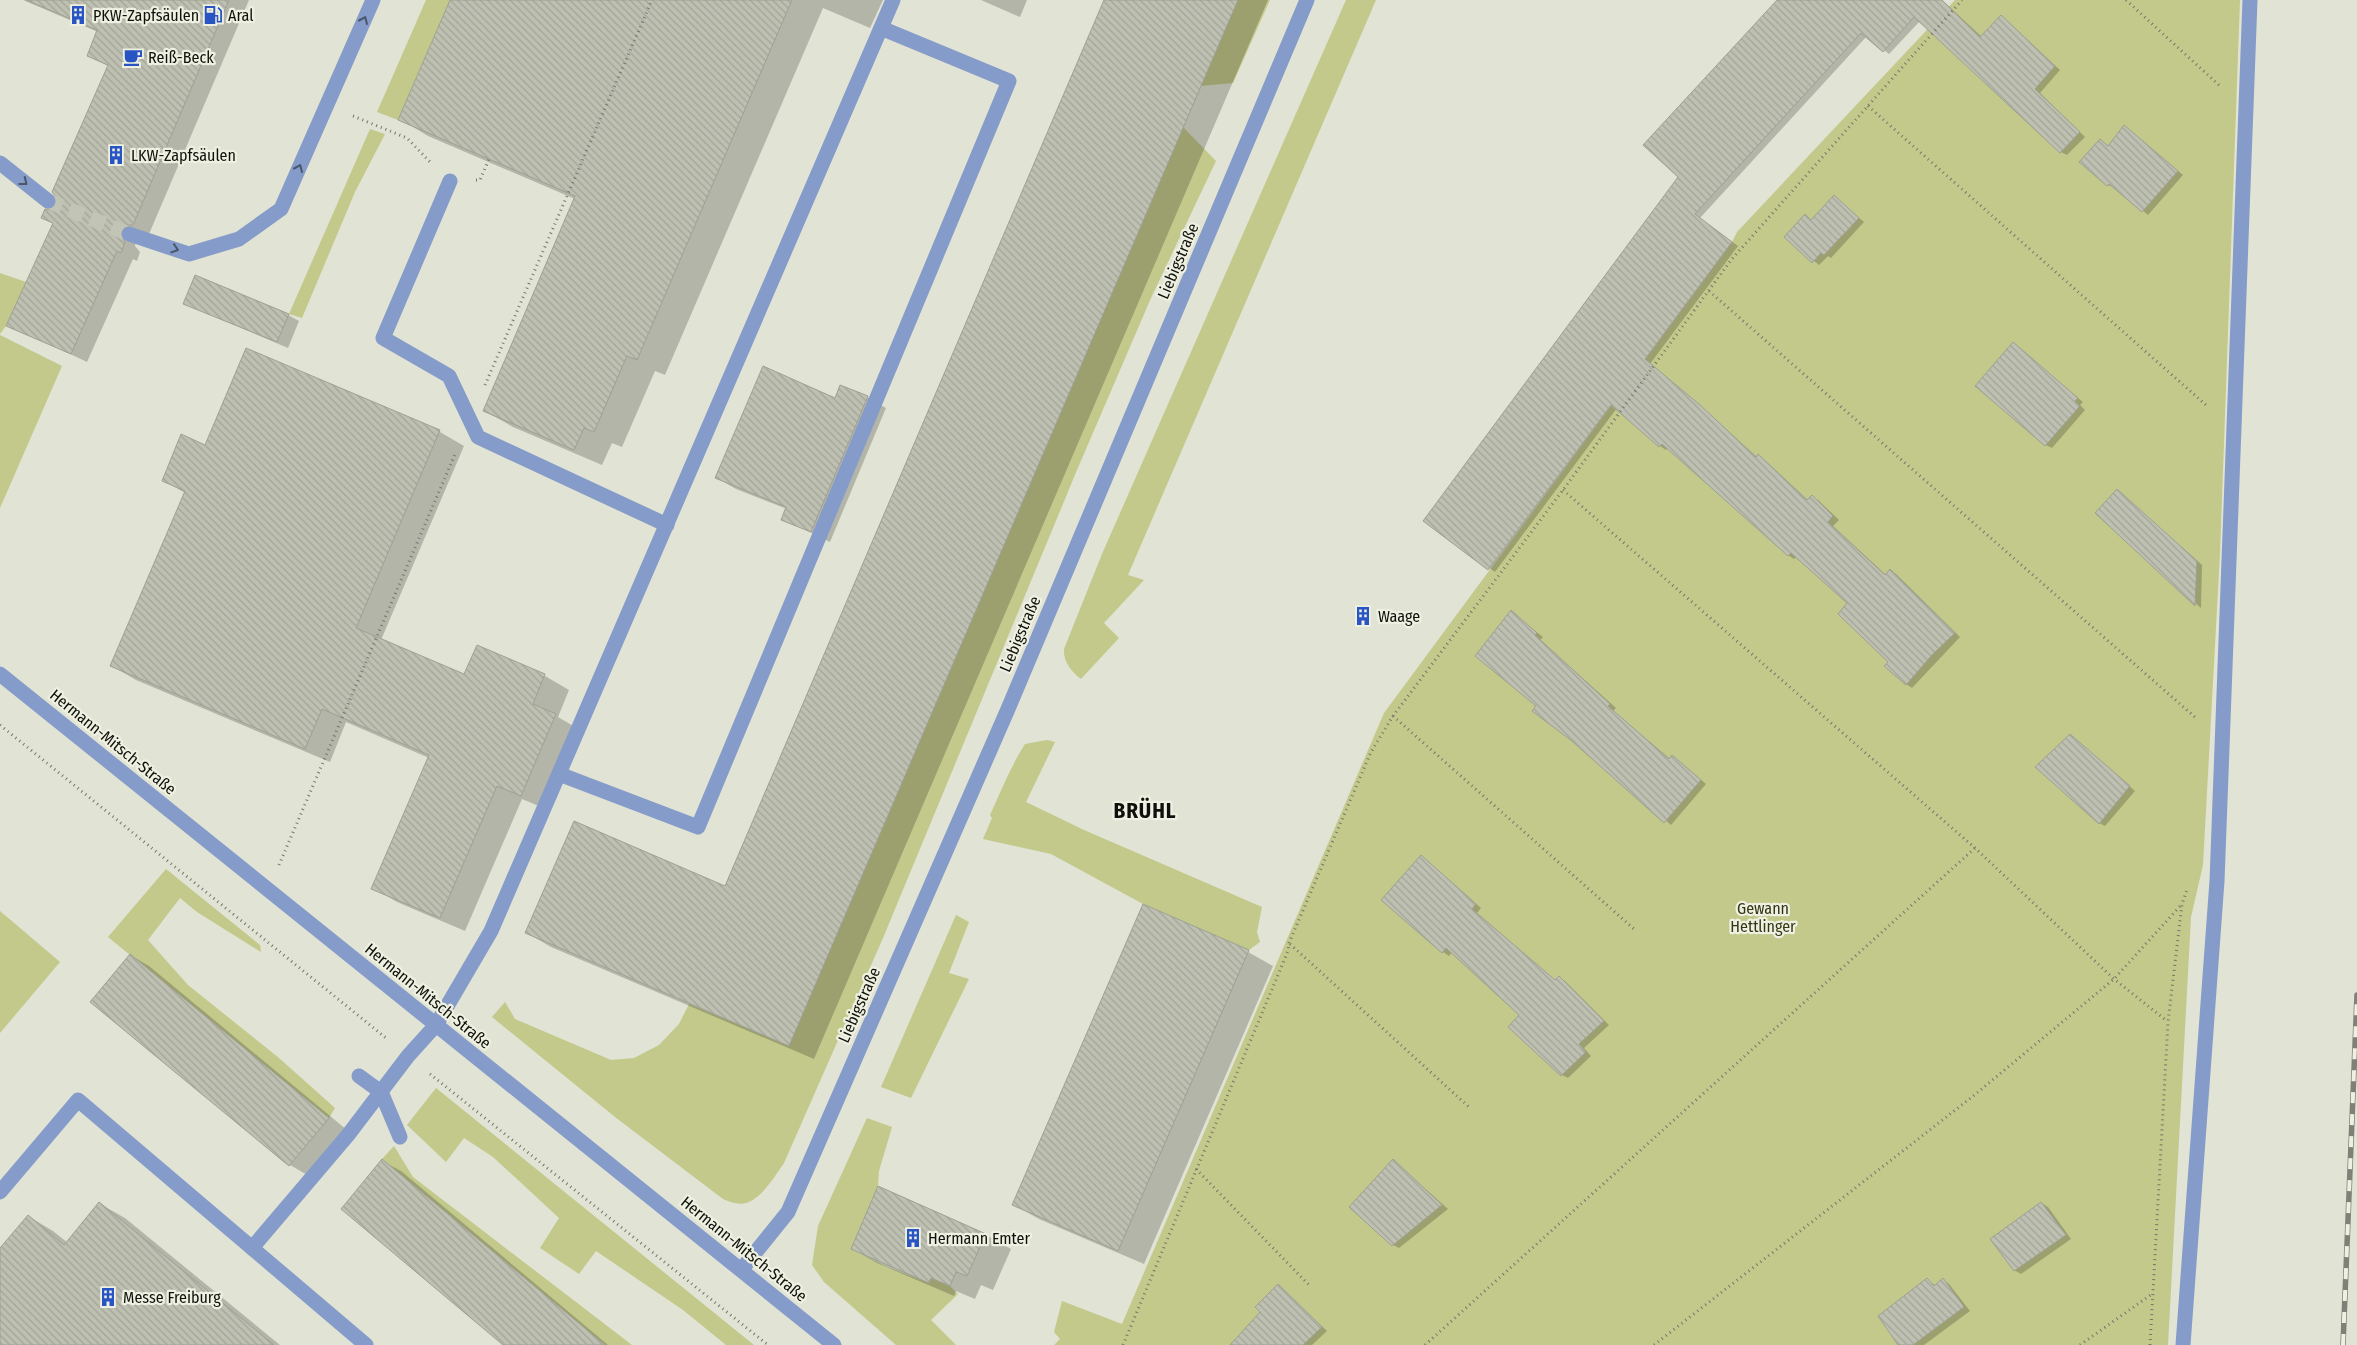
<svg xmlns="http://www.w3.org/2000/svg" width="2357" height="1345" font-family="'Fira Sans Condensed',sans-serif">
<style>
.green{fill:#c2c98a}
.shadow{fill:#0003}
.building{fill:url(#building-back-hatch);stroke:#9ea092}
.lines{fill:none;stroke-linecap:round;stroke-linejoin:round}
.minor-tunnel{stroke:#c2c4b6;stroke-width:15;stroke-dasharray:15 8;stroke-linecap:butt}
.path{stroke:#75766c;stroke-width:3;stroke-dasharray:1 4;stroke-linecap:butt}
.minor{stroke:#859bc9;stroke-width:15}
.rail-casing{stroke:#7f8176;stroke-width:5.5}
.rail{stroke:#eef0e1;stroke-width:4;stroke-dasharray:11;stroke-linecap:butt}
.oneway{stroke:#4a566a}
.labels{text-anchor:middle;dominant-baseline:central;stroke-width:4.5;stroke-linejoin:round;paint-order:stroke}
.poi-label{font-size:16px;fill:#10110c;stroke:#eef0e1;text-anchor:start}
.street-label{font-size:16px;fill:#10110c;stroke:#eef0e1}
.park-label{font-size:16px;fill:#343716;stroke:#eef0e1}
.district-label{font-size:21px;font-weight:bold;letter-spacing:1px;fill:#10110c;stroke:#eef0e1}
</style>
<defs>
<pattern id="building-back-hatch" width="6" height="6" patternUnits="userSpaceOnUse" patternTransform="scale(1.25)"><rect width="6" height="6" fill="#bec0b2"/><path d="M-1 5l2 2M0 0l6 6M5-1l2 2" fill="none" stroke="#a2a498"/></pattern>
</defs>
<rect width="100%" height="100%" fill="#e1e3d4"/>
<g class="green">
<polygon points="426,0 450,0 398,120 377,112"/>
<polygon points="1238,0 1270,0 1233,83 1200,86"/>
<path d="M1346 0H1376L1128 575 1144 580 1104 623 1119 638 1081 679C1072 672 1063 662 1064 649L1102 554Z"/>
<polygon points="1955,0 2240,0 2220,554 2203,865 2191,917 2168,1345 1054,1345 1060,1339 1054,1332 1062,1301 1122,1324 1384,713 1732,242 1737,232"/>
<path d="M1183 127 1216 161 1151 298 1077 470 883 938 784 1163C775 1176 762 1198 746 1203 739 1205 730 1202 723 1199L615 1117 492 1017 505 1002 515 1019 611 1060 634 1058 659 1045 679 1024 689 1004 789 1046Z"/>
<polygon points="370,129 385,134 355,192 302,318 289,314"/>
<polygon points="0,273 26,282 6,326 0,334"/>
<polygon points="0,335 62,366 0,508"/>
<path d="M1047 740 1055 742 1026 802 1084 830 1262 907 1257 932 1260 942 1249 950 1143 904 1051 854 983 839 992 818 990 815C1001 791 1011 766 1025 744Z"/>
<polygon points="166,869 260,945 261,952 197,912 180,898 148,940 188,985 279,1058 335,1108 329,1118 108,937"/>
<polygon points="0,911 60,962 0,1033"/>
<polygon points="956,915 969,922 949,973 969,979 911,1098 881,1087"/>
<polygon points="436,1088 754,1345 726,1345 683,1310 596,1251 579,1274 540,1248 559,1218 493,1157 464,1138 446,1162 407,1125"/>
<polygon points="867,1118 892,1127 879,1171 878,1186 851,1249 887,1267 929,1283 931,1278 950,1286 958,1294 931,1320 956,1345 896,1345 824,1282 812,1265 818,1226"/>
<polygon points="394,1146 413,1177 632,1345 605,1345 382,1159"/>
</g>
<g class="shadow">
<polygon points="23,0 249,0 149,234 136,240 135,246 140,252 137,261 133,259 87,362 8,325 54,224 42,218 57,207 108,66 88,56 98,32"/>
<polygon points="452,0 883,0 870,28 823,8 665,375 655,371 622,447 612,443 602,465 513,427 485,411 575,199 428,136 400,119"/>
<polygon points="981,0 1027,0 1020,17"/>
<polygon points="1106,0 1268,0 814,1059 551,947 527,933 725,887"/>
<polygon points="1779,0 1942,0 1982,37 2001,17 2060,70 2040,93 2085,137 2067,155 2061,152 1920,21 1889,54 1867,36 1700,218 1738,246 1650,364 1757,457 1764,460 1809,501 1812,497 1818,500 1839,520 1833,526 1886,575 1890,571 1896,574 1960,637 1912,688 1906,684 1849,603 1797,557 1794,559 1788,555 1668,448 1666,450 1660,446 1617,408 1495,572 1424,520 1679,177"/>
<polygon points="2125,127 2183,175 2148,215 2115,187 2107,185 2100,141 2109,146"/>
<polygon points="1834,197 1864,222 1831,258 1828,256 1819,265 1786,237 1805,216 1812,220"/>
<polygon points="185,304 288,315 299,321 288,348"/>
<polygon points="2013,344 2083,402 2080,405 2085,410 2052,448 2046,445"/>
<polygon points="246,350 440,432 464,446 381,640 465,676 477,647 545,676 569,690 558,717 580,730 546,809 522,799 465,931 397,902 373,888 429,758 346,722 330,762 136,680 112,666 185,493 163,480 205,446"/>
<polygon points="867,397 886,408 830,542 783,519 787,509 736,489 717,478 836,400"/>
<polygon points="2117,490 2202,565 2201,608 2097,513"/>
<polygon points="1511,612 1543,637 1540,640 1616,708 1613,711 1670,759 1672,757 1678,760 1706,784 1671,825 1538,706"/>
<polygon points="2070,735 2135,791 2105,826 2099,823"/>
<polygon points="1421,857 1481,908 1477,913 1556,981 1559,978 1565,981 1609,1025 1584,1048 1591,1056 1568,1078 1562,1075 1521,1015 1452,952 1449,956 1443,952 1383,899"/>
<polygon points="1248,952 1273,966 1144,1264 1039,1219 1014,1205"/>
<polygon points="130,955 149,966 347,1130 309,1176 290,1165"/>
<polygon points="382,1161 401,1171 608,1345 505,1345"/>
<polygon points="1394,1161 1448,1209 1399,1248 1393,1245"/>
<polygon points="879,1188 986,1235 1011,1249 993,1290 981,1285 975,1299 956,1291 954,1296 877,1263 852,1249"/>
<polygon points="2041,1203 2048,1207 2071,1239 2021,1274 2014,1270"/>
<polygon points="100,1204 125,1218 280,1345 0,1345 0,1250 28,1216 53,1231 68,1243"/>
<polygon points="1927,1280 1936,1286 1943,1280 1949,1284 1970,1311 1924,1345 1900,1345"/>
<polygon points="1278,1285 1327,1331 1312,1345 1287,1345"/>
</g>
<g class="building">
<polygon points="26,0 229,0 133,225 127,225 120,231 120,236 125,242 121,253 117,251 71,354 6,326 53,223 41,218 45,209 51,210 56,206 57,198 52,192 108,65 87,56 97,30"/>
<polygon points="450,0 792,0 637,360 627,356 594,432 584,428 574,450 483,411 575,196 398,120"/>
<polygon points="1104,0 1238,0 789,1046 525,933 574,821 725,886"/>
<polygon points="1777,0 1942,0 1980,37 2001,15 2055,66 2035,89 2080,132 2060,153 1914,17 1883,52 1861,33 1695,214 1732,242 1645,359 1700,405 1756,457 1758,454 1807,500 1812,495 1833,516 1828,522 1885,575 1890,569 1955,633 1932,655 1906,685 1884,666 1888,662 1838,614 1847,603 1791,553 1788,556 1662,444 1659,447 1611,405 1488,570 1423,521 1678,177 1643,145"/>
<polygon points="2124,125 2178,171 2142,212 2109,184 2107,186 2079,162 2100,139 2108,146"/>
<polygon points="1834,195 1859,218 1824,255 1821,253 1812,263 1784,237 1805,214 1811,220"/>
<polygon points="195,275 289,314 277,342 183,304"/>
<polygon points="2013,342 2078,398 2075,401 2080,406 2045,446 1975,386"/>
<polygon points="246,348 440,430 356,628 464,674 477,645 545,674 533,704 556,714 521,796 497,786 440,918 371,889 429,755 322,709 305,749 110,666 185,491 162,481 181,434 205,445"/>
<polygon points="763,366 835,398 840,385 868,396 811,532 781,520 786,507 715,478"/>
<polygon points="2117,489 2197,561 2195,606 2095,513"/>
<polygon points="1511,610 1537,633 1535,635 1610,704 1608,706 1669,759 1672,755 1701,780 1664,823 1572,741 1532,711 1536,706 1475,656"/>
<polygon points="2070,734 2130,786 2099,824 2035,767"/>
<polygon points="1421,855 1476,904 1472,909 1555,980 1559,976 1604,1021 1579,1044 1586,1052 1561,1076 1508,1027 1519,1015 1446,948 1442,953 1381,900"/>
<polygon points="1143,904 1249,950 1118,1251 1012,1205"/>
<polygon points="130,954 329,1118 289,1166 90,1002"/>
<polygon points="382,1159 605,1345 503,1345 341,1209"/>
<polygon points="1393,1159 1442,1205 1392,1246 1349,1207"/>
<polygon points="878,1186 986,1234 967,1276 956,1272 950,1286 931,1278 929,1283 851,1249"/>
<polygon points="99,1202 274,1345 0,1345 0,1248 28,1215 64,1245"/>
<polygon points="2041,1202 2066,1235 2014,1271 1990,1239"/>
<polygon points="1927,1278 1934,1286 1943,1278 1964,1307 1913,1345 1898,1345 1878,1316"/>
<polygon points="1278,1284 1322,1327 1303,1345 1230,1345 1260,1312 1255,1307"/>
</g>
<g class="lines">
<polyline class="minor-tunnel" points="48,201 129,234"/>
<g class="path">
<polyline points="2126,0 2220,86"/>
<polyline points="1868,106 2206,405"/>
<polyline points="353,116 407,138 430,162"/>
<polyline points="476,180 480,180 489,159"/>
<polyline points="1709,291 2196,718"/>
<polyline points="485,385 652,0"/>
<polyline points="1563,490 1975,848 2114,979 2167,1021"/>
<polyline points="1393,716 1634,929"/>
<polyline points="0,725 386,1038"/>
<polyline points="279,865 456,452"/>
<polyline points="1290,944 1470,1108"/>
<polyline points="430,1074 768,1345"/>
<polyline points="1196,1169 1309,1285"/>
<polyline points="1123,1345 1288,951 1289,943 1371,752 1393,716 1563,490 1731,260 1962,0"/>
<polyline points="1425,1345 1975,848"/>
<polyline points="1654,1345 1972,1097 2114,979 2182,904"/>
<polyline points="2080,1345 2152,1294"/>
<polyline points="2150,1345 2168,1022 2182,904 2187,890"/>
</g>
<g class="minor">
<polyline points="0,163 48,201"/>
<polyline points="450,181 383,338 449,376 478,437 667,525"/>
<polyline points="129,234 189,254 239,239 281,209 373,0"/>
<polyline points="0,674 834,1345"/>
<polyline points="559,774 698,827 1009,81 881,28"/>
<polyline points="359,1076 381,1092 400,1137"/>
<polyline points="0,1192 78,1100 366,1345"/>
<polyline points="252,1248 348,1135 408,1056 436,1025 491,931 893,0"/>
<polyline points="742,1269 788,1212 1008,709 1307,0"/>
<polyline points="2183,1345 2217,881 2250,0"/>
</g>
<g class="rail-casing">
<polyline id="rail" points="2343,1345 2357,995"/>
</g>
<use href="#rail" class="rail"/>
</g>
<defs><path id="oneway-chevron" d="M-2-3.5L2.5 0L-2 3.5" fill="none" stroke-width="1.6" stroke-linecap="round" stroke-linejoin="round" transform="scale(1.25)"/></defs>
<g class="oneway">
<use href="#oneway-chevron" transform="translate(364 20) rotate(-66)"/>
<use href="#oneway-chevron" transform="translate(299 168) rotate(-66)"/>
<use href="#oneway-chevron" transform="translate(24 182) rotate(38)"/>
<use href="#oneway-chevron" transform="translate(175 249) rotate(18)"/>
</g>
<defs>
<g id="building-bare" transform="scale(1.5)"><path d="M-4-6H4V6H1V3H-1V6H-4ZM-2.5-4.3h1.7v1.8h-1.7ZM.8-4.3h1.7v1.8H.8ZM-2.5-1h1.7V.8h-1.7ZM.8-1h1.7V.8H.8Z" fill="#2955c4" stroke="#eef0e1" stroke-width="2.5" paint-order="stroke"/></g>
<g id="fuel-bare" transform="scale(1.5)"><path d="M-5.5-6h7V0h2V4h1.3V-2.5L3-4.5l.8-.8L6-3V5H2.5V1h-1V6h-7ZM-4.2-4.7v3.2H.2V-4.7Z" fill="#2955c4" stroke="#eef0e1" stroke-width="2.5" paint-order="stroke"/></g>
<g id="cafe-bare" transform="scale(1.5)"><path d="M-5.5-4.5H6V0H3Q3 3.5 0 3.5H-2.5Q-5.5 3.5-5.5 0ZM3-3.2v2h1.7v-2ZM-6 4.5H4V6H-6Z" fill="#2955c4" stroke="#eef0e1" stroke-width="2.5" paint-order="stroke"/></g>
</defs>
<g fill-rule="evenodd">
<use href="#building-bare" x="78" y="15"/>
<use href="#fuel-bare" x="213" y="15"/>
<use href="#cafe-bare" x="133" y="57"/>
<use href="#building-bare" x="116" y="155"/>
<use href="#building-bare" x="1363" y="616"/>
<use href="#building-bare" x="913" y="1238"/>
<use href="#building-bare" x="108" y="1297"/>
</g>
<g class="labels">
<g class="poi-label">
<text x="93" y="15">PKW-Zapfsäulen</text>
<text x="228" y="15">Aral</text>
<text x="148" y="57">Reiß-Beck</text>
<text x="131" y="155">LKW-Zapfsäulen</text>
<text x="1378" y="616">Waage</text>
<text x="928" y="1238">Hermann Emter</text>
<text x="123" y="1297">Messe Freiburg</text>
</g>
<g class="street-label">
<text transform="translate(1178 261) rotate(-67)">Liebigstraße</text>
<text transform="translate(1020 634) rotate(-67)">Liebigstraße</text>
<text transform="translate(113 742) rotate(39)">Hermann-Mitsch-Straße</text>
<text transform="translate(428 996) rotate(39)">Hermann-Mitsch-Straße</text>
<text transform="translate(859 1005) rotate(-66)">Liebigstraße</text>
<text transform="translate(744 1249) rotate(39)">Hermann-Mitsch-Straße</text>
</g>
<g class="park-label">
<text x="1763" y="908">Gewann<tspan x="1763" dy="18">Hettlinger</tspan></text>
</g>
<g class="district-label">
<text x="1145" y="811">BRÜHL</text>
</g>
</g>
</svg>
